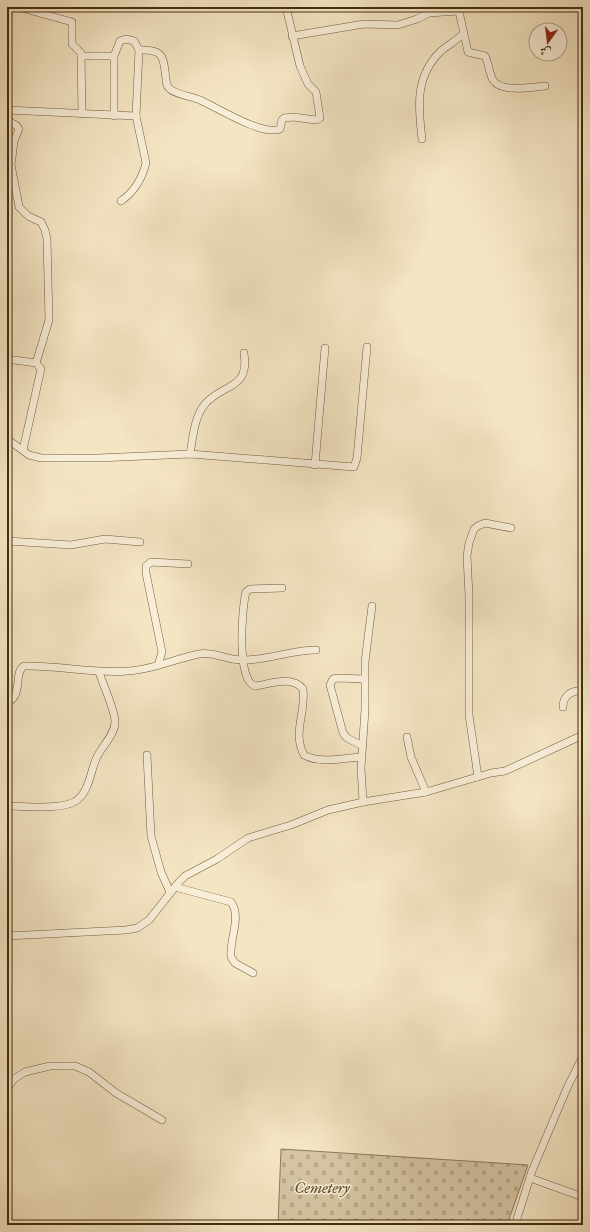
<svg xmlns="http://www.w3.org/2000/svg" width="590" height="1232" font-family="'IM FELL Great Primer',Amiri,serif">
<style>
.cemetery{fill:url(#cemetery-stones);stroke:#8c7a59}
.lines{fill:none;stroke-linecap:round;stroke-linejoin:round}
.minor-casing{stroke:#6f5c3b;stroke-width:8}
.minor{stroke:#f8eed8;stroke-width:7}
.labels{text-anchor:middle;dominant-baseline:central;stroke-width:3;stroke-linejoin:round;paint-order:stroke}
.park-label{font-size:15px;font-style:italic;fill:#604c2c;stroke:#f8eed8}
</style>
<defs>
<pattern id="cemetery-stones" width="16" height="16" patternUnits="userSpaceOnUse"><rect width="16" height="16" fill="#d6c6a4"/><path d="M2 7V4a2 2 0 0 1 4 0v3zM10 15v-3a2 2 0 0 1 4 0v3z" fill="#b9aa8c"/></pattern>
</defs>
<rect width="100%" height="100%" fill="#f4e5c3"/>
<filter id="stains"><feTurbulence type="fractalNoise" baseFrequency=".005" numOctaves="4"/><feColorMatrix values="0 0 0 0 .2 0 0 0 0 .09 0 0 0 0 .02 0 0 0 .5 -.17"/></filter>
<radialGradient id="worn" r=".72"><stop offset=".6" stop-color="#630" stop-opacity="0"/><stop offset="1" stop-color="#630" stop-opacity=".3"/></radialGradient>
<polygon class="cemetery" points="281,1149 528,1165 507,1225 278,1225"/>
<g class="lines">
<g class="minor-casing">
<g id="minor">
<polyline points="18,7 72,22 72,44 81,53 82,114"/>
<path d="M458 7 468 52 485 56C489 64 489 73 493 80 501 93 532 87 545 86"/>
<polyline points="292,36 364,24 398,25 417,19 429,13 458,11"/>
<path d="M139 50C165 49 163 57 166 79 166 82 167 86 169 88 175 95 192 96 200 100 218 108 262 136 280 129L282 120 284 118 293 117 316 120 320 118 316 92 308 84 300 66 286 7"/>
<polyline points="81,56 114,56"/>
<polyline points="7,110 136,116"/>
<path d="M114 116V56L120 41 126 39 134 41 139 50 136 116 146 163C142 179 134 192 121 201"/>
<polyline points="7,121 16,125 19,129 14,141 11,165 18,201 19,207 28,216 41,222 45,230 47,239 49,320 36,363"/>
<path d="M422 139C418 106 415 76 441 51 448 45 456 41 463 34"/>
<polyline points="7,359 36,363 41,369 23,450"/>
<polyline points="7,439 29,455 41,458 98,458 190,454 354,467 357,458 367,347"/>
<path d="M190 454C193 438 194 417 205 404 223 383 250 390 244 353"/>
<polyline points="315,465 325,348"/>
<polyline points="7,541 71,545 105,539 140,542"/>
<path d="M282 588 250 589 246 592C242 607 236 681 255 686 270 684 292 675 303 689 306 715 292 732 304 755 320 764 344 758 361 757"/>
<polyline points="158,665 162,652 146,573 146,566 151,562 188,564"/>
<path d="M7 703C24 695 13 672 24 666 58 665 93 674 128 671 152 670 174 659 199 654 214 651 228 661 244 660 268 660 291 650 316 650"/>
<path d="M563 707C563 695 572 690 583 691"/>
<polyline points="407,737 411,757 426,792"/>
<polyline points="361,745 347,738 343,733 330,685 333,679 337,678 364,679"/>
<polyline points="147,755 151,836 161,872 170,892"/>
<polyline points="478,777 469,715 469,596 467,556 469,543 474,529 478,526 485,523 511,528"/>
<polyline points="363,802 361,768 365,710 365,662 372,606"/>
<path d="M7 806C25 806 58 810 74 802 89 794 90 773 96 759 101 747 115 735 115 722 115 710 103 685 99 672"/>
<path d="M175 887 231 902C242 917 229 940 231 957L235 963 253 973"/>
<polyline points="7,936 126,930 137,928 149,920 179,882 185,876 217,859 248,838 291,825 328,810 363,802 426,792 491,773 505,771 583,735"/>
<polyline points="7,1088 14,1079 25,1072 50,1066 75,1066 89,1072 116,1093 162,1120"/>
<polyline points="530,1178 583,1197"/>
<polyline points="515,1225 532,1171 567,1088 583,1056"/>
</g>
</g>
<use href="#minor" class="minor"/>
</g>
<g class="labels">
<g class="park-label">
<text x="322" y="1188">Cemetery</text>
</g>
</g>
<rect width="590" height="1232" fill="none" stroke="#f4e5c3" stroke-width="24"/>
<rect x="8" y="8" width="574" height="1216" fill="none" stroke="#432e0e" stroke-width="2"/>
<rect x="12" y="12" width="566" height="1208" fill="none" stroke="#432e0e"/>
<g transform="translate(548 42) rotate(194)"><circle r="19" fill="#f8eed8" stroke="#b0a187"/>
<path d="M0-3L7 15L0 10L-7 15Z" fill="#8f2418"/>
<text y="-6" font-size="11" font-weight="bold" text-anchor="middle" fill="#432e0e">ش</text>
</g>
<rect width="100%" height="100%" filter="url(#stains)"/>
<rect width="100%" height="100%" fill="url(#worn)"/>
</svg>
